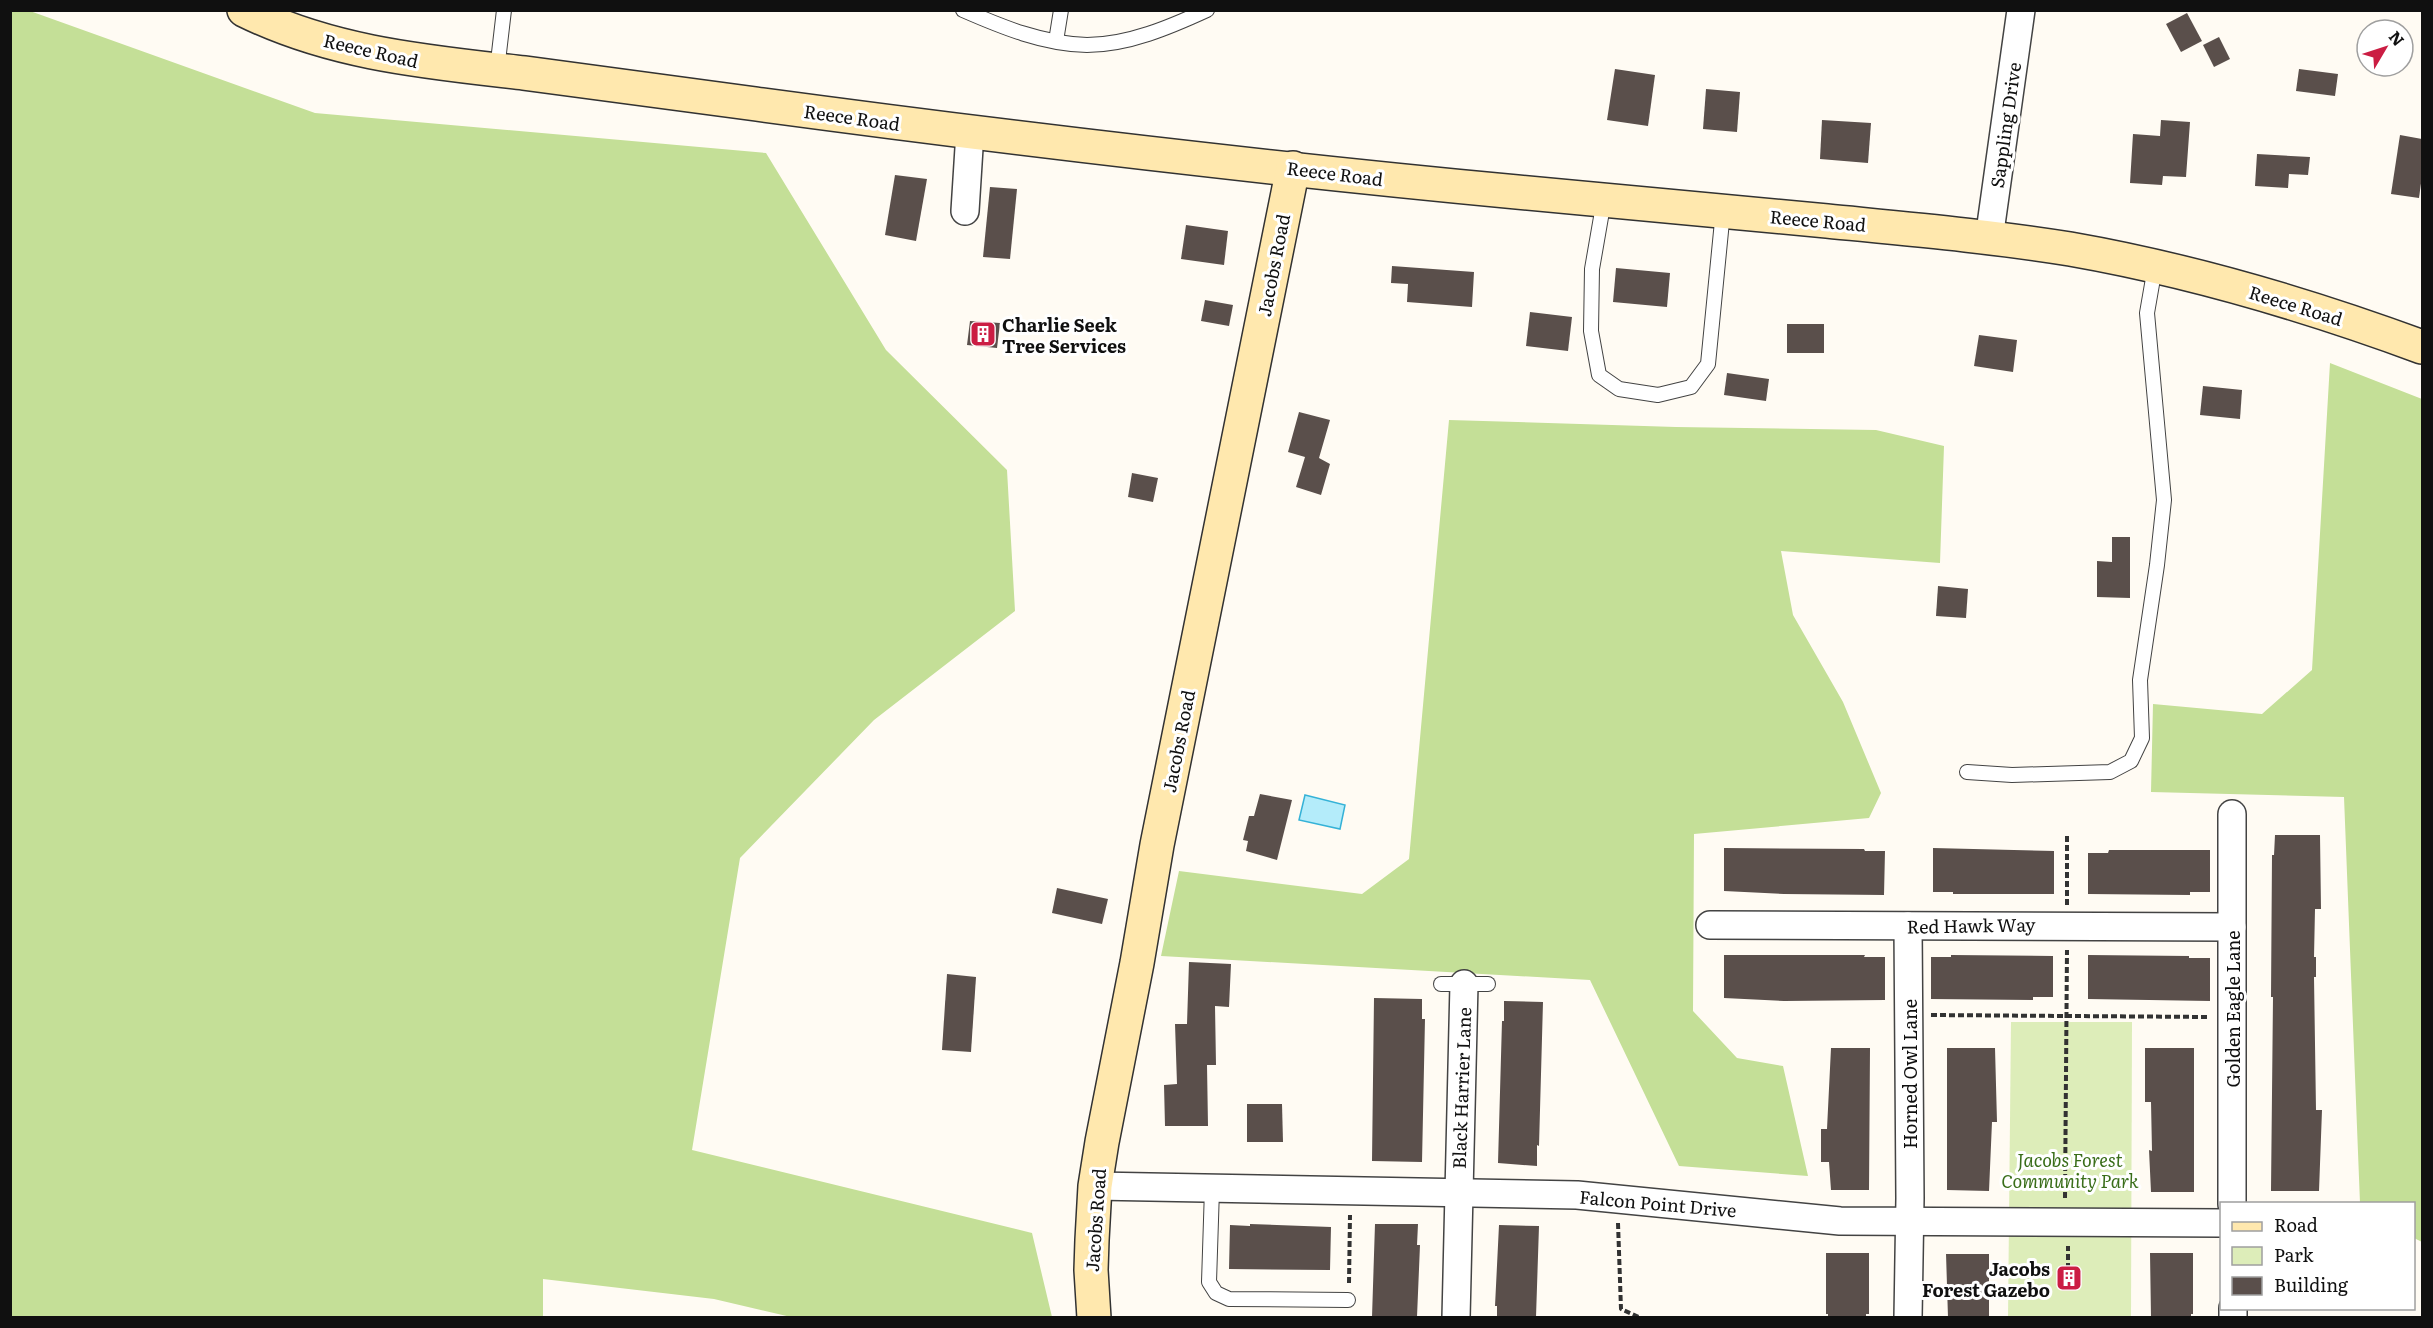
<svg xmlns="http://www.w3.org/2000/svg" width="2433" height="1328" font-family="Literata,serif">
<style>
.green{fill:#ddedb9}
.forest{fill:#c4df97}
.water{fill:#b4ecfa;stroke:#35b2d7;stroke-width:1.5}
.building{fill:#5a4f4b}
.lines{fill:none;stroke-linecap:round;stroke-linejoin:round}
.lane-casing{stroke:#434343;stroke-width:16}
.street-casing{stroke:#434343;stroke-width:30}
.secondary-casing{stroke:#323232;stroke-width:36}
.path{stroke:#323232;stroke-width:4;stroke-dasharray:6 3;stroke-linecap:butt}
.lane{stroke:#fff;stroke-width:14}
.street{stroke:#fff;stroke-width:27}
.secondary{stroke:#ffe8ae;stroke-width:33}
.labels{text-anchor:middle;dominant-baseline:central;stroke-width:6;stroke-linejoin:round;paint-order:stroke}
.street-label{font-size:18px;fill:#101010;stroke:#fff}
.poi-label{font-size:18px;font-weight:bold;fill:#101010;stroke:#fff;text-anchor:start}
.park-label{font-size:18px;font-style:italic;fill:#3a6e1a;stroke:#fff}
</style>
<rect width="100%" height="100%" fill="#fffbf3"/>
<polygon class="green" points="2011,1022 2132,1022 2131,1317 2008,1318"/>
<g class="forest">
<polygon points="10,11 30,11 315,113 766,153 886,350 1007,470 1015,611 874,720 740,858 692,1150 1032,1233 1052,1317 791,1317 714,1299 543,1279 543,1317 11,1317"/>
<polygon points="2330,363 2422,399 2422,1242 2414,1238 2414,1204 2360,1203 2344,797 2151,792 2153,704 2262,714 2312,670"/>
<polygon points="1449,420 1676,427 1876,430 1944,446 1940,563 1781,551 1793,615 1843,702 1881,793 1869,818 1694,834 1693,1011 1737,1058 1783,1066 1808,1176 1679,1166 1590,980 1161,956 1179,871 1362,894 1409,859"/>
</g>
<polygon class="water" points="1305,795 1345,805 1340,829 1299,820"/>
<g class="building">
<polygon points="2187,13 2202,41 2181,52 2166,24"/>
<polygon points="2219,37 2230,59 2214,67 2203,45"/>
<polygon points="1615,69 1655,75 1648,126 1607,120"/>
<polygon points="2299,69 2338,74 2335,96 2296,91"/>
<polygon points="1706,89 1740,92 1737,132 1703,129"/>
<polygon points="1822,120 1871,123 1868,163 1820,159"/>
<polygon points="2161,120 2190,122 2186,177 2163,176 2162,185 2130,183 2133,134 2160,136"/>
<polygon points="2400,135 2422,139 2422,176 2419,198 2391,194"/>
<polygon points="2257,154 2310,157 2308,175 2289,174 2288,188 2255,186"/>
<polygon points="895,175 927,179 916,241 885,235"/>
<polygon points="990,187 1017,189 1010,259 983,257"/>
<polygon points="1186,225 1228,231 1224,265 1181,259"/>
<polygon points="1392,266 1474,272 1472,307 1407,302 1408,284 1391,283"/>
<polygon points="1616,268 1670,273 1667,307 1613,302"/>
<polygon points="1205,300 1233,305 1229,326 1201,321"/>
<polygon points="1530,312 1572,317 1568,351 1526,346"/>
<polygon points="970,321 1000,323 997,348 967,345"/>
<rect x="1787" y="324" width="37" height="29"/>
<polygon points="1979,335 2017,340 2013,372 1974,366"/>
<polygon points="1727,373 1769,379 1766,401 1724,395"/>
<polygon points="2203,386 2242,390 2240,419 2200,415"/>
<polygon points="1299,412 1330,420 1319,458 1330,464 1321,495 1296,487 1305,457 1288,452"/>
<polygon points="1132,473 1158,478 1153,502 1128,497"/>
<polygon points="2112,537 2130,537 2130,598 2097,597 2097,561 2112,562"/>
<polygon points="1938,586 1968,589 1966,618 1936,616"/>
<polygon points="1260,794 1292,800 1277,860 1246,851 1248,841 1243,840 1249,816 1254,816"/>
<polygon points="2275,835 2320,835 2321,909 2315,909 2314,957 2316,957 2316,977 2314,977 2316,1110 2322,1110 2319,1191 2271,1191 2273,997 2271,997 2272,855 2274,855"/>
<polygon points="1724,848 1864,849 1865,851 1885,851 1884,895 1784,894 1724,891"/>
<polygon points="1933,848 2054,851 2054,894 1953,894 1953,892 1933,892"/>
<polygon points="2109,850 2210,850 2210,892 2190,892 2190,895 2088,894 2088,853 2108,853"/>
<polygon points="1057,888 1108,899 1102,924 1052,913"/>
<polygon points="1724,955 1865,955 1864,957 1885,957 1885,1000 1784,1001 1724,998"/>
<polygon points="1951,955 2053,956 2053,997 2033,997 2033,1000 1931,999 1931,957 1951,957"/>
<polygon points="2088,955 2189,956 2189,958 2210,958 2210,1001 2088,999"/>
<polygon points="1189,962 1231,964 1229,1007 1215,1006 1216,1065 1207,1065 1208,1126 1165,1126 1164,1085 1177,1084 1175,1024 1187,1024"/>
<polygon points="947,974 976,977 971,1052 942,1050"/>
<polygon points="1374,998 1422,999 1422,1019 1425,1019 1422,1162 1372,1161"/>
<polygon points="1504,1001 1543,1002 1539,1146 1537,1145 1537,1166 1498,1163 1502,1021 1504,1021"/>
<polygon points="1831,1048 1870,1048 1869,1190 1831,1190 1829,1162 1821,1162 1821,1129 1827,1129"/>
<polygon points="1947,1048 1995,1048 1997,1122 1992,1122 1989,1191 1947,1190"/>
<polygon points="2145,1048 2194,1048 2194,1192 2151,1192 2149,1150 2152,1151 2151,1102 2145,1102"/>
<polygon points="1247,1104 1282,1104 1283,1142 1247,1142"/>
<polygon points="1250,1224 1331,1227 1330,1270 1229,1269 1230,1225 1250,1226"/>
<polygon points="1375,1224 1418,1224 1417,1245 1420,1245 1417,1317 1372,1317"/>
<polygon points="1499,1225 1539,1226 1536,1317 1497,1317 1497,1306 1495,1306"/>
<polygon points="1826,1253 1869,1253 1869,1314 1866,1314 1866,1317 1828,1317 1828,1314 1826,1314"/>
<polygon points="2150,1253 2193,1253 2193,1314 2191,1314 2191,1317 2151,1317"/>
<polygon points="1946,1254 1989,1254 1989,1317 1948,1317"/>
</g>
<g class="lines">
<g class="lane-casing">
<g id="lane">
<path d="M963 10C1002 27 1043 44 1087 45 1128 45 1170 27 1207 10"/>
<polyline points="1056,41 1061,10"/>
<polyline points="497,70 504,10"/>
<polyline points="1604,200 1592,269 1591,331 1599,375 1619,389 1658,395 1691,387 1708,364 1723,211"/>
<polyline points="1967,772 2012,775 2110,772 2131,761 2142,738 2140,680 2157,565 2164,500 2147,313 2155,267"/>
<polyline points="1441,984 1488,984"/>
<polyline points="1212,1189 1209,1282 1216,1293 1229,1299 1348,1300"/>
</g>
</g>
<g class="street-casing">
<g id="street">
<polyline points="965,211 970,132"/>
<polyline points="1989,239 2021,10"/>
<polyline points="2232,814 2232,1204"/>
<polyline points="1710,925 2232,927"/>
<polyline points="1095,1186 1577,1195 1840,1221 2222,1223"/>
<polyline points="2233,1308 2233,1318"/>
<polyline points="1456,1318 1464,984"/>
<polyline points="1908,1318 1910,1198 1908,926"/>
</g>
</g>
<g class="secondary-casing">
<g id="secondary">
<path d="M244 10C333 54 428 62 524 73 601 83 678 94 756 104 1009 138 1263 168 1517 192 1620 202 1724 211 1827 221 1908 229 1989 236 2070 249 2190 270 2308 305 2422 347"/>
<polyline points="1094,1318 1091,1270 1092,1240 1095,1186 1102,1142 1137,963 1157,845 1293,168"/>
</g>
</g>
<g class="path">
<polyline points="2067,905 2067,834"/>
<polyline points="1931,1015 2208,1017"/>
<polyline points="2065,1198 2067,950"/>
<polyline points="1618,1223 1621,1309 1641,1318"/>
<polyline points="2068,1269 2068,1246"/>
<polyline points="1349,1283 1350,1215"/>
</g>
<use href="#lane" class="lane"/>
<use href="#street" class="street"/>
<use href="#secondary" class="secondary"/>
</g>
<defs>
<g id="building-square" transform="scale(1.35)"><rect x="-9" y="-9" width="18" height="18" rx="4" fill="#cb1d43" stroke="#fff"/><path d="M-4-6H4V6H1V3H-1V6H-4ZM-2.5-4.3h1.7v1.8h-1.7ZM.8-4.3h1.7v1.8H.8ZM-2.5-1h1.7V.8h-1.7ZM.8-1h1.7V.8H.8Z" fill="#fff"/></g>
</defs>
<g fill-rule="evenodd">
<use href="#building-square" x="983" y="334"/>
<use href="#building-square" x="2069" y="1278"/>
</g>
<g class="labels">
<g class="street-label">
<text transform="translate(371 50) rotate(13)">Reece Road</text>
<text transform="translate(852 117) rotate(8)">Reece Road</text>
<text transform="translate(2005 125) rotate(-82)">Sappling Drive</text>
<text transform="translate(1335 173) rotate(7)">Reece Road</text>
<text transform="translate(1818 220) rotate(5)">Reece Road</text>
<text transform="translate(1273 265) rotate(-79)">Jacobs Road</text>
<text transform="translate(2296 305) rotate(17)">Reece Road</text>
<text transform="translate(1178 741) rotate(-79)">Jacobs Road</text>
<text transform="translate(1971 925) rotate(-1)">Red Hawk Way</text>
<text transform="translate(2232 1009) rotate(-90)">Golden Eagle Lane</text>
<text transform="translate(1909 1074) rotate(-90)">Horned Owl Lane</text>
<text transform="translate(1461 1088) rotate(-88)">Black Harrier Lane</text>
<text transform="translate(1658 1203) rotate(5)">Falcon Point Drive</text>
<text transform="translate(1095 1220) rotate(-86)">Jacobs Road</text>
</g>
<g class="poi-label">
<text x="1002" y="324">Charlie Seek<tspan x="1002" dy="21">Tree Services</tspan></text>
<text x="2050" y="1268" text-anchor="end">Jacobs<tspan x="2050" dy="21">Forest Gazebo</tspan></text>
</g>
<g class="park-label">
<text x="2070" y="1159">Jacobs Forest<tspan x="2070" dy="21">Community Park</tspan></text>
</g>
</g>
<rect width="2433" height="1328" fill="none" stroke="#101010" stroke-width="24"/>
<rect x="2220" y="1202" width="195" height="108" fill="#ffffff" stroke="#9f9f9f" stroke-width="1.5"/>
<rect x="2232" y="1222" width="30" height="9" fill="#ffe8ae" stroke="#9f9f9f" stroke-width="1.5"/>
<text x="2274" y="1232" font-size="18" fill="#101010">Road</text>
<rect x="2232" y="1247" width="30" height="18" fill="#ddedb9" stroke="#9f9f9f" stroke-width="1.5"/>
<text x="2274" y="1262" font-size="18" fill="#101010">Park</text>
<rect x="2232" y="1277" width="30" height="18" fill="#5a4f4b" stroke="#9f9f9f" stroke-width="1.5"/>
<text x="2274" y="1292" font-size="18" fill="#101010">Building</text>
<g transform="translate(2385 48) rotate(51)"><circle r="28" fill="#ffffff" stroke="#9f9f9f" stroke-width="1.5"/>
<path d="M0-4.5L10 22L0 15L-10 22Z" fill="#cb1d43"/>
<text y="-9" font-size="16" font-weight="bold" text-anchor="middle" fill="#101010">N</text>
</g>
</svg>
